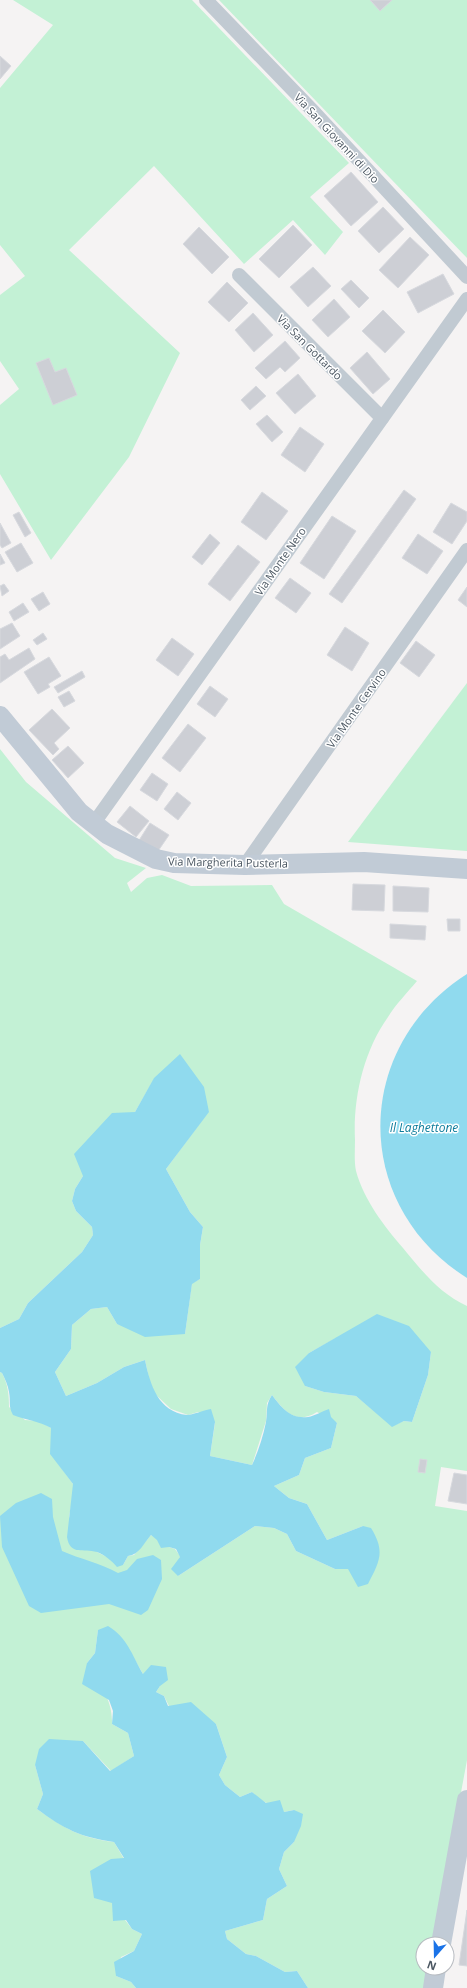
<svg xmlns="http://www.w3.org/2000/svg" width="467" height="1988" font-family="'Open Sans',sans-serif">
<style>
.green{fill:#c3f1d5;fill-rule:evenodd}
.water{fill:#90daee}
.building{fill:#cdcfd5;stroke:#d7d9de}
.lines{fill:none;stroke-linecap:round;stroke-linejoin:round}
.street{stroke:#c1cad2;stroke-width:14}
.secondary{stroke:#c1cbd6;stroke-width:20}
.labels{text-anchor:middle;dominant-baseline:central;stroke-width:3;stroke-linejoin:round;paint-order:stroke}
.street-label{font-size:11px;fill:#4a5661;stroke:#fff}
.water-label{font-size:12px;font-style:italic;fill:#0c7c9b;stroke:#fff}
</style>
<rect width="100%" height="100%" fill="#f5f3f3"/>
<g class="green">
<polygon points="13,0 192,0 349,163 310,197 343,232 325,255 293,220 244,264 154,166 69,250 180,353 129,457 51,560 0,474 0,405 19,389 0,361 0,295 25,276 0,245 0,88 53,25"/>
<polygon points="219,0 370,0 380,11 392,0 467,0 467,258"/>
<polygon points="467,683 467,851 348,842"/>
<path d="M0 749 26 782 115 858 146 868 127 883 131 892 147 878 162 875 191 886 272 885 284 904 417 981C407 993 396 1004 388 1017 363 1052 353 1099 355 1140 355 1150 354 1161 356 1171 364 1200 384 1226 403 1248 422 1271 439 1293 467 1306V1471L441 1467 435 1506 467 1511V1760L433 1944H423V1968H429L425 1988H308L297 1971 285 1972 256 1956 246 1954 227 1939 225 1931 263 1920 267 1899 287 1886 279 1869 284 1852 294 1842V1810L284 1812 259 1799 252 1792 240 1797 225 1785 219 1775 227 1757 216 1724 169 1706 164 1696 156 1692 160 1686 143 1674 135 1660 98 1630 95 1653 87 1663C99 1684 113 1699 112 1724L128 1733 134 1756 111 1771 83 1741 35 1765 43 1794 37 1809C64 1828 80 1838 114 1842L124 1859 111 1860 112 1903 132 1929 142 1934 134 1951 121 1957 116 1976 131 1982 136 1988H0V1372L2 1373C8 1385 9 1394 9 1407L25 1420 38 1421 51 1428V1454L73 1484V1496L69 1517 97 1552 123 1565 128 1556 134 1555 151 1535 169 1547 175 1549 180 1556 178 1576 255 1526 274 1528 287 1534 296 1551 335 1569H348L363 1526 327 1540 307 1504 289 1498 274 1486 299 1475 305 1458 331 1448 337 1423 317 1412C296 1425 285 1412 272 1395L267 1403 266 1421 252 1465 210 1456 215 1423 198 1412 188 1415 171 1409 155 1394 150 1383 145 1360 124 1367 97 1383 66 1396 55 1372 71 1349 72 1325 91 1309 107 1307 117 1324 185 1334 192 1283 200 1279V1245L203 1227 190 1212 166 1169 209 1111 154 1079 135 1112 83 1176 75 1189 72 1201 76 1211 92 1227 93 1235 82 1252 28 1303 19 1319 0 1328ZM336 1338 431 1352 428 1375 412 1422 404 1421 392 1426 356 1396 324 1392 305 1386 309 1353Z"/>
</g>
<g class="water">
<path d="M467 974V1278C351 1205 352 1047 467 974Z"/>
<path d="M180 1054 204 1087 209 1112 166 1169 190 1212 203 1227 200 1245V1279L192 1284 185 1334 145 1337 117 1324 107 1307 91 1309 72 1325 71 1349 55 1372 66 1396 97 1383 124 1367 145 1360C150 1384 158 1412 187 1415 192 1415 205 1410 211 1409L215 1422 210 1456 252 1465C258 1452 263 1437 266 1422 268 1410 265 1406 272 1395 282 1408 290 1419 308 1417 315 1416 322 1411 329 1409L331 1417 337 1423 331 1448 305 1458 299 1475 274 1486 289 1498 307 1504 327 1540 363 1526 371 1528C386 1552 379 1562 368 1584L358 1587 348 1569H335L296 1551 287 1534 274 1528 255 1526 178 1576 171 1569 180 1557 176 1549 169 1547 161 1548 157 1540 151 1535C143 1544 140 1554 128 1556L123 1565 117 1567C112 1561 105 1555 97 1552 83 1548 70 1556 67 1537L73 1484 50 1454 51 1428C39 1421 26 1420 13 1415 8 1406 11 1402 9 1392 8 1385 5 1379 2 1373L0 1372V1328L19 1319 28 1303 82 1252 93 1235 92 1227 76 1211 72 1201 75 1189 83 1176 74 1154 112 1113 135 1112 154 1078Z"/>
<polygon points="377,1314 409,1326 431,1352 428,1375 412,1422 404,1421 392,1427 356,1396 324,1392 305,1386 295,1367 309,1353"/>
<path d="M41 1493 52 1499 53 1517 62 1551C80 1559 100 1563 118 1573L127 1570 137 1559 153 1555 161 1560 162 1579 148 1610 141 1615 109 1604 41 1613 29 1606 2 1547 0 1516 16 1503Z"/>
<path d="M108 1626C127 1637 132 1655 143 1674L151 1665 166 1667 168 1680 160 1686 156 1692 164 1696 168 1706 191 1702 216 1724 227 1757 219 1775 225 1785 240 1797 252 1792 266 1803 280 1800 284 1812 294 1810 303 1814 301 1826 294 1842 284 1852 279 1869 287 1886 267 1899 263 1920 225 1931 227 1939 246 1954 256 1956 285 1972 297 1971 308 1988H136L131 1982 116 1976 114 1962 134 1951 142 1934 132 1929 126 1920 113 1921 112 1903 94 1898 90 1871 111 1859 124 1858 114 1842C80 1837 64 1829 37 1809L43 1794 35 1765 39 1749 49 1739 83 1741 110 1771 134 1756 128 1733 112 1724 113 1711 109 1700 82 1684 87 1663 95 1653 98 1630Z"/>
</g>
<g class="building">
<polygon points="370,0 392,0 380,11"/>
<polygon points="0,56 11,66 0,79"/>
<polygon points="351,172 378,202 351,226 324,196"/>
<polygon points="383,207 404,229 379,253 358,231"/>
<polygon points="293,225 312,245 279,278 259,259"/>
<polygon points="199,227 229,257 212,274 183,244"/>
<polygon points="410,237 429,255 398,288 379,270"/>
<polygon points="313,267 331,286 308,307 290,287"/>
<polygon points="443,274 454,294 418,313 407,292"/>
<polygon points="351,280 369,298 359,308 341,289"/>
<polygon points="227,282 248,303 229,322 208,302"/>
<polygon points="334,299 350,317 328,337 312,320"/>
<polygon points="383,310 405,332 385,353 362,331"/>
<polygon points="253,313 273,335 254,352 235,330"/>
<polygon points="285,341 300,358 285,372 280,367 266,379 255,368"/>
<polygon points="367,352 390,379 373,394 350,368"/>
<polygon points="49,358 55,372 66,368 77,395 53,405 36,363"/>
<polygon points="298,374 316,396 295,414 276,393"/>
<polygon points="256,386 266,396 250,410 241,400"/>
<polygon points="267,415 283,432 272,442 256,424"/>
<polygon points="300,427 324,444 305,472 281,455"/>
<polygon points="404,490 416,499 342,603 329,594"/>
<polygon points="262,492 288,511 266,540 241,522"/>
<polygon points="451,503 467,512 467,521 452,544 433,532"/>
<polygon points="19,512 31,533 25,537 13,515"/>
<polygon points="332,516 356,531 324,579 300,563"/>
<polygon points="0,523 11,543 2,548 0,545"/>
<polygon points="210,534 220,543 202,565 192,557"/>
<polygon points="418,534 443,551 427,574 402,558"/>
<polygon points="21,543 33,563 17,572 5,552"/>
<polygon points="238,545 260,562 230,601 208,584"/>
<polygon points="0,554 5,563 0,565"/>
<polygon points="290,578 311,593 296,613 275,598"/>
<polygon points="4,584 9,591 2,596 0,586"/>
<polygon points="467,587 467,607 458,600"/>
<polygon points="43,592 50,604 39,611 31,599"/>
<polygon points="23,603 29,612 14,621 9,612"/>
<polygon points="12,623 20,636 0,649 0,629"/>
<polygon points="345,627 369,643 352,671 327,655"/>
<polygon points="43,633 47,639 37,645 33,640"/>
<polygon points="172,638 194,654 178,676 156,660"/>
<polygon points="416,641 435,655 419,677 400,663"/>
<polygon points="29,648 35,659 0,683 0,657 5,654 9,660"/>
<polygon points="49,657 61,676 48,684 50,687 38,694 24,672"/>
<polygon points="82,671 85,677 58,693 54,687"/>
<polygon points="210,686 228,699 215,717 197,704"/>
<polygon points="69,691 75,701 64,707 58,697"/>
<polygon points="52,709 70,728 54,743 59,749 53,755 29,730"/>
<polygon points="188,724 206,738 180,772 162,758"/>
<polygon points="68,746 84,763 68,778 52,760"/>
<polygon points="152,773 168,784 157,801 140,790"/>
<polygon points="177,792 191,803 178,820 164,809"/>
<polygon points="130,806 149,821 136,837 117,822"/>
<polygon points="150,823 169,835 156,854 138,842"/>
<polygon points="353,884 385,885 384,911 352,910"/>
<polygon points="393,886 429,888 428,912 393,911"/>
<polygon points="447,919 460,919 460,931 448,931"/>
<polygon points="390,924 426,926 425,940 390,938"/>
<polygon points="420,1459 427,1460 425,1473 418,1472"/>
<polygon points="454,1473 467,1475 467,1504 448,1501"/>
<polygon points="467,1910 467,1966 459,1965"/>
</g>
<g class="lines">
<g class="street">
<polyline points="206,0 314,112 467,277"/>
<polyline points="239,275 382,418"/>
<polyline points="94,823 467,299"/>
<polyline points="245,865 467,550"/>
</g>
<g class="secondary">
<polyline points="0,716 79,812 107,834 156,859 174,863 245,865 364,862 467,869"/>
<polyline points="441,1944 467,1800"/>
<polyline points="433,1988 436,1968"/>
</g>
</g>
<g class="labels">
<g class="street-label">
<text transform="translate(337 138) rotate(47)">Via San Giovanni di Dio</text>
<text transform="translate(310 347) rotate(45)">Via San Gottardo</text>
<text transform="translate(280 561) rotate(-55)">Via Monte Nero</text>
<text transform="translate(356 708) rotate(-55)">Via Monte Cervino</text>
<text transform="translate(228 862) rotate(1)">Via Margherita Pusterla</text>
</g>
<g class="water-label">
<text x="424" y="1127">Il Laghettone</text>
</g>
</g>
<g transform="translate(435 1956) rotate(200)"><circle r="19" fill="#ffffff" stroke="#b7bbc0"/>
<path d="M0-3L7 15L0 10L-7 15Z" fill="#1a73e8"/>
<text y="-6" font-size="11" font-weight="bold" text-anchor="middle" fill="#4a5661">N</text>
</g>
</svg>
